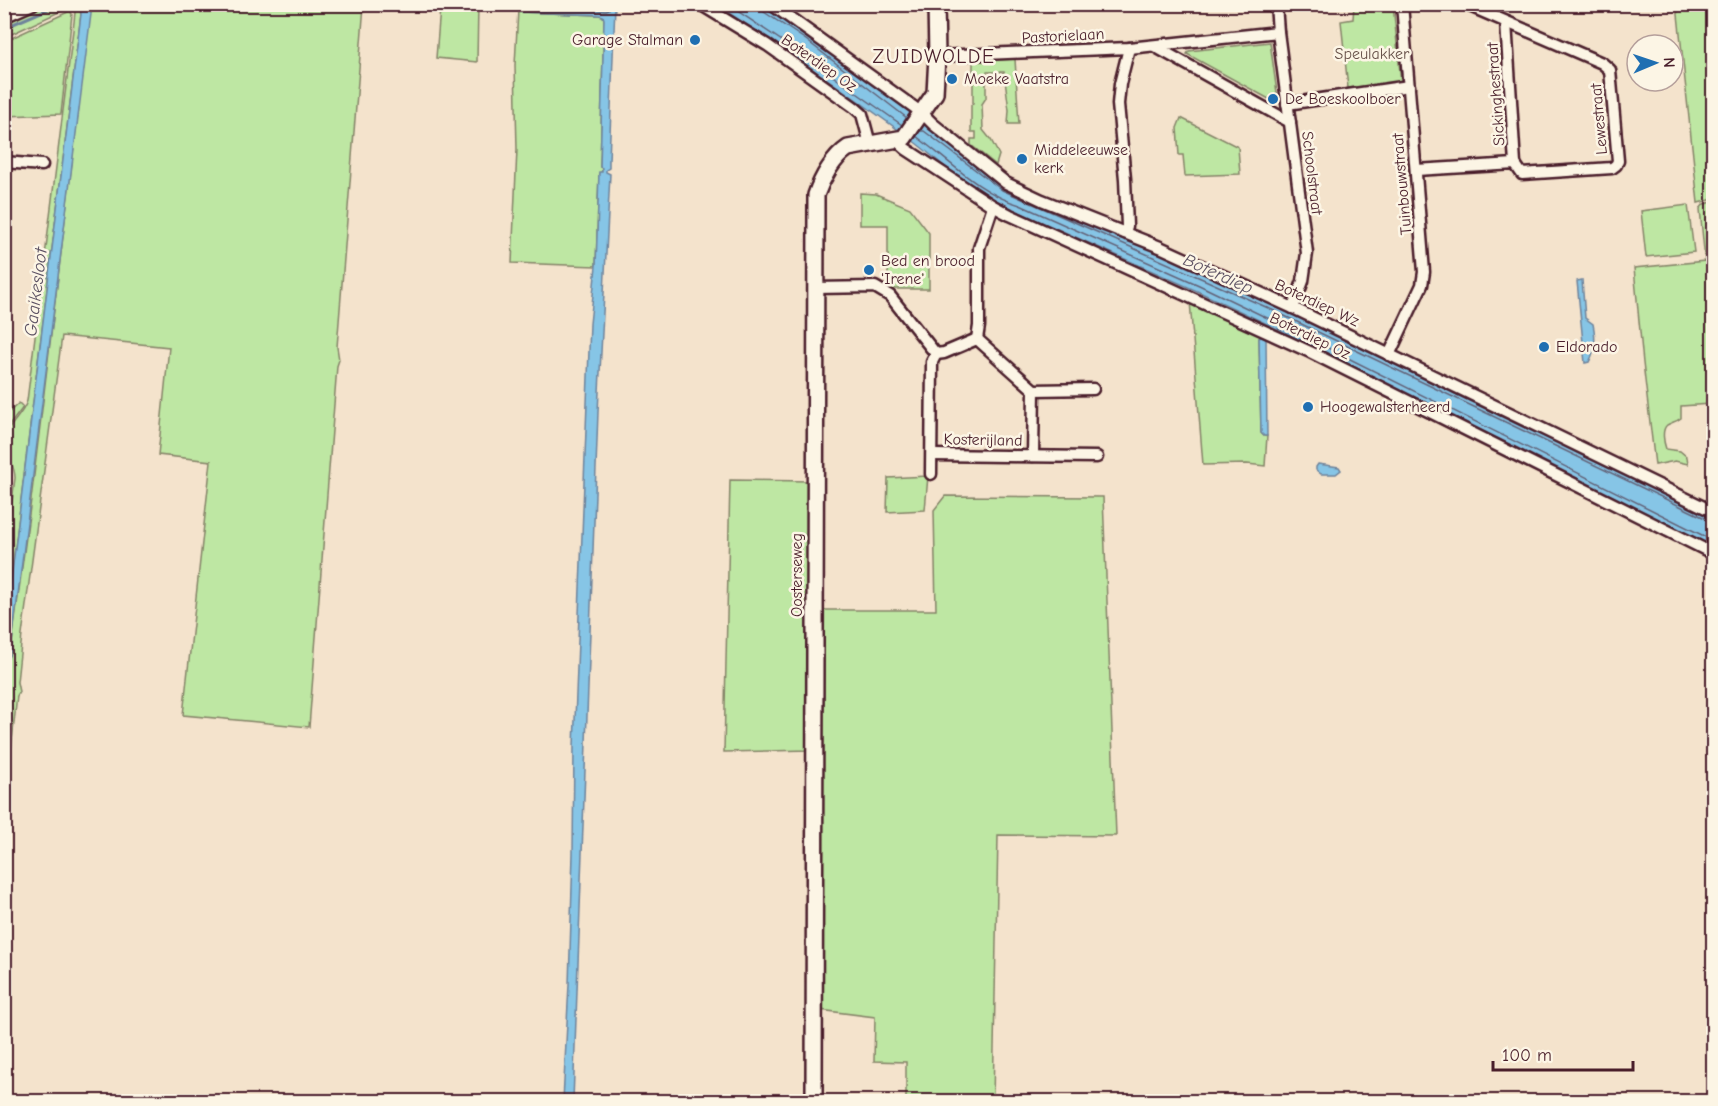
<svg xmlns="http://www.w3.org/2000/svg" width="1718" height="1106" font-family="'Comic Neue',sans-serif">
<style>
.green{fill:#bee7a3;stroke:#848367;stroke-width:1.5}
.water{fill:#86c5e6;stroke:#6e839b;stroke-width:1.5}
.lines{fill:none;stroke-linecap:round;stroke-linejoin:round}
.shore{stroke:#626176;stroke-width:1.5}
.stream{stroke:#6e839b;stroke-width:3}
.street-casing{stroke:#4a1f2b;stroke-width:15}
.secondary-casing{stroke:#4a1f2b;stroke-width:20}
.street{stroke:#fcf5e5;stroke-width:10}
.secondary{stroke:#fcf5e5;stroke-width:15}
.poi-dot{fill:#1f6fb2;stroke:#fcf5e5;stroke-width:2}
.labels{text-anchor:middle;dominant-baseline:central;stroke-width:5;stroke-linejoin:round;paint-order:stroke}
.street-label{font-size:16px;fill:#4a1f2b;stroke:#fcf5e5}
.poi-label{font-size:16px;fill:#4a1f2b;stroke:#fcf5e5;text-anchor:start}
.park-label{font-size:16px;fill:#675149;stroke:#fcf5e5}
.water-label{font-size:18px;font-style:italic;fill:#5c5163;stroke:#fcf5e5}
.quarter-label{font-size:20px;letter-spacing:1.5px;fill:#4a1f2b;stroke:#fcf5e5}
</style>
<rect width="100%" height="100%" fill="#f4e3cc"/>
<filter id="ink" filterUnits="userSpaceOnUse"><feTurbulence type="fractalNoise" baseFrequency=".0167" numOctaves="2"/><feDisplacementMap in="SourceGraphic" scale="12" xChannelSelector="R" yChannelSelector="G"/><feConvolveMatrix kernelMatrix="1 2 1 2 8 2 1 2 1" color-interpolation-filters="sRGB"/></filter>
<g filter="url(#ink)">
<g class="green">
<polygon points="43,5 69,5 70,7 5,37 4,22"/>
<path d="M72 5H79L81 14 5 629 4 588 7 566 5 557 15 478C15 465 7 458 5 446 2 428 22 418 27 401L74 22 75 12Z"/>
<polygon points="91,5 364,5 337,347 339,360 337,366 309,727 183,715 211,461 158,455 169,347 62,336 22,635 17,682 19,692 17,696 5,804 5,665 11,650 32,492"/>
<polygon points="478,5 477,62 436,58 440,8 473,9"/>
<polygon points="1354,5 1393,5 1401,82 1348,88 1341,21 1353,19"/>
<polygon points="1677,5 1705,5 1713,8 1714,199 1698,203"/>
<polygon points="518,10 520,12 599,15 603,16 604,19 600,167 602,168 602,172 599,173 596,266 512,263 517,149 515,65"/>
<polygon points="70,11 72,14 61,114 5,116 5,41"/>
<polygon points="1270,42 1277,93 1269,99 1187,54 1189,51"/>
<polygon points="1015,59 1019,124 1008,124 1009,110 1004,72 987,72 986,75 986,98 982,104 983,130 991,140 999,155 996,165 971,145 971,139 976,139 976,132 971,132 971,105 973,103 973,61"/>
<polygon points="1181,118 1238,147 1240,174 1185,176 1183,155 1179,155 1177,128"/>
<polygon points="860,193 876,194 910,208 929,233 929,289 890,289 888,287 888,225 860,225"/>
<path d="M1713 202V414L1711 404 1681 406V418C1676 422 1672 422 1667 425 1661 430 1664 443 1666 449L1680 451 1687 457 1688 464 1675 461 1655 465 1643 363 1634 268 1705 261 1700 209 1704 204Z"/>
<polygon points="1688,205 1694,252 1646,257 1641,211"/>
<polygon points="1190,301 1263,334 1263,337 1259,338 1261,433 1264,436 1267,436 1265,466 1247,464 1203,465"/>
<polygon points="19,403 23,407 21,410 5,431 5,413 8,413"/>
<polygon points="928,476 925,510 887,512 888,478"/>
<polygon points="730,480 810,481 810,750 724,752"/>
<polygon points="945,496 1103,497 1116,836 998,835 993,1101 906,1101 906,1062 874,1061 875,1017 820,1010 822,610 936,610 934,510"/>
</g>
<g class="water">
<polygon points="79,5 91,5 91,14 11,650 5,665 5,629 81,14"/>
<polygon points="388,5 478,4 478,5 476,8 466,10"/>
<polygon points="514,5 615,5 609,161 609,168 606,170 606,172 610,174 598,412 573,1101 563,1101 569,984 573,854 574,747 590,324 596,266 599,172 602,172 602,168 600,167 604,19 603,16 599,15 520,12 514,6"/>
<path d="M716 5H763L809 35 911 113C914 120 918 124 926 125L990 174 1268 301 1713 516V548L1282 331 1197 291 1017 211C978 200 941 161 908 137 845 91 781 46 716 5Z"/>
<path d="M1582 280 1585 318 1593 324C1596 338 1596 350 1589 362L1585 363 1577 281Z"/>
<polygon points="1261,337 1266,338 1267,436 1264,436 1261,433 1259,338"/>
<polygon points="1318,464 1339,467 1341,470 1336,474 1321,474 1316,470 1316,467"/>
</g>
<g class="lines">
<g class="shore">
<polyline points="521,4 523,6 606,10 609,9 609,4"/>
<polyline points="727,4 803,55 902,125"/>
<polyline points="761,4 764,12 806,40 907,118"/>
<polyline points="920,131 924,131 1002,190 1266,307 1709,520 1714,521"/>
<path d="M916 136C948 160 981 194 1020 205L1199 285 1284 326 1714 541"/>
</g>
<g class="stream">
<polyline points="4,9 14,4"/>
<polyline points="4,28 48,9"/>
</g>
<g class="street-casing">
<g id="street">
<polyline points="700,4 767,45 854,107 862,114 870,144"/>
<polyline points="771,4 922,113 933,124 1006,183 1042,200 1160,247 1293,308 1714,512"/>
<polyline points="1276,4 1278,32 1307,253 1303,281 1293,308"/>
<polyline points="4,17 33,4"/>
<polyline points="1506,22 1515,164"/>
<polyline points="1154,46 1290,122"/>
<polyline points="937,56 1129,48 1278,32"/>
<polyline points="1287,104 1409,86"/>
<polyline points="897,141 906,149 993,206 1010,215 1310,352 1714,554"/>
<polyline points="4,162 42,165"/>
<polyline points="1416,170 1515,164 1522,174 1612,168 1616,165 1618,161 1610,70 1602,63 1465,4"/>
<polyline points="1125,233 1127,226 1125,179 1118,104 1120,84 1129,48"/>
<polyline points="815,288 875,287 890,296 936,354"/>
<polyline points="977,339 979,326 979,248 993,206"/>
<polyline points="936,354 944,353 977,339 1034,390 1093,389"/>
<polyline points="1389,355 1422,285 1424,272 1402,4"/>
<polyline points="932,455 1097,457"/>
<polyline points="1033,456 1034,390"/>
<polyline points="931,474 932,362 936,354"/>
</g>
</g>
<g class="secondary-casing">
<path id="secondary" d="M814 1102 816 195C822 178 833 158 848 148L904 138 935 93 937 56 936 4"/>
</g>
<use href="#street" class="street"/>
<use href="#secondary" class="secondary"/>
</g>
</g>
<g class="poi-dot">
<circle cx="695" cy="40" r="6"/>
<circle cx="952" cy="79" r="6"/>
<circle cx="1273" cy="99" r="6"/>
<circle cx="1022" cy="159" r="6"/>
<circle cx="869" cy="270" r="6"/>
<circle cx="1544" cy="347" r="6"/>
<circle cx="1308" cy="407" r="6"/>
</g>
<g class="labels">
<g class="street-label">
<text transform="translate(1063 36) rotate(-3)">Pastorielaan</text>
<text transform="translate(819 63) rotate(35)">Boterdiep Oz</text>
<text transform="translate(1496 94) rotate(-94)">Sickinghestraat</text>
<text transform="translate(1599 119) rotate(-95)">Lewestraat</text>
<text transform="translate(1312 173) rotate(83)">Schoolstraat</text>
<text transform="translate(1402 184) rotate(-95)">Tuinbouwstraat</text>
<text transform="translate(1317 303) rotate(25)">Boterdiep Wz</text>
<text transform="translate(1310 336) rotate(26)">Boterdiep Oz</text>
<text transform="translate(983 440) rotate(1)">Kosterijland</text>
<text transform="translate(797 575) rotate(-90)">Oosterseweg</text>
</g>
<g class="poi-label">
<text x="683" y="40" text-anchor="end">Garage Stalman</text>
<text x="964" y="79">Moeke Vaatstra</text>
<text x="1285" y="99">De Boeskoolboer</text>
<text x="1034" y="150">Middeleeuwse<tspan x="1034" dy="18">kerk</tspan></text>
<text x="881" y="261">Bed en brood<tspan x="881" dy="18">'Irene'</tspan></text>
<text x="1556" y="347">Eldorado</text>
<text x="1320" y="407">Hoogewalsterheerd</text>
</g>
<g class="park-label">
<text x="1372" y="54">Speulakker</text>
</g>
<g class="water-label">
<text transform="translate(1218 274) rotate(24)">Boterdiep</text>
<text transform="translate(36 292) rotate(-83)">Gaaikesloot</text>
</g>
<g class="quarter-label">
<text x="934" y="56">ZUIDWOLDE</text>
</g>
</g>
<rect width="1718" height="1106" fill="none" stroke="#fcf5e5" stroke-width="24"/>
<rect x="12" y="12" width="1694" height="1082" fill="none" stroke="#4a1f2b" stroke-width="2" filter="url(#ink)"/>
<g transform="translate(1655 63) rotate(88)"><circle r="28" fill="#fcf5e5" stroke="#b59f9b" stroke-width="1.5"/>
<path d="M0-4.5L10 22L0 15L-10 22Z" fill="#1f6fb2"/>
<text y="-9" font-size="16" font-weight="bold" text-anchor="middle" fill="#4a1f2b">N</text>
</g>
<path d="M1493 1061v9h140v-9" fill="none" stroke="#4a1f2b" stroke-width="3"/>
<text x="1502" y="1061" font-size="18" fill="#4a1f2b" stroke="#fcf5e5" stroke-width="4.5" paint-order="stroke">100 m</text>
</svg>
